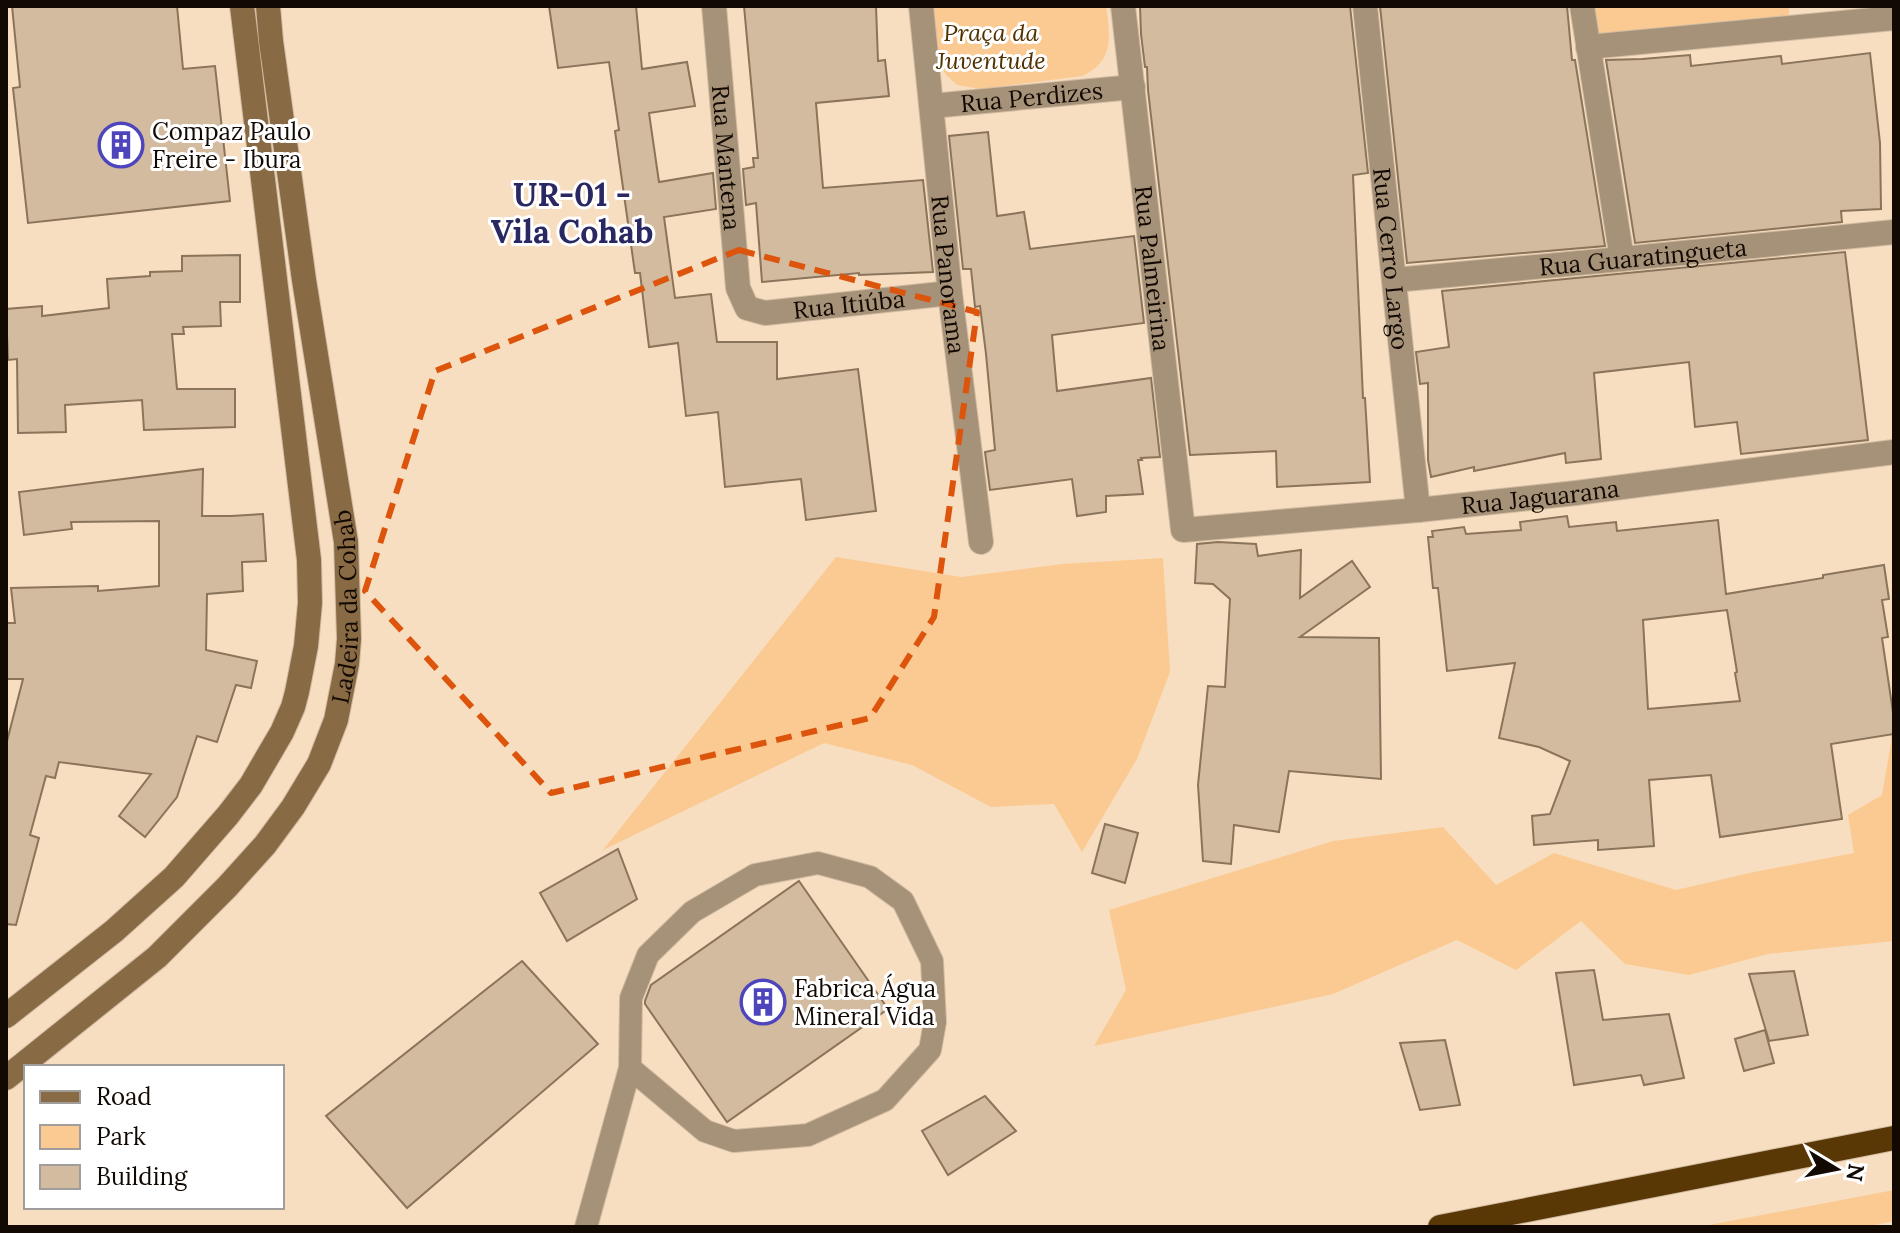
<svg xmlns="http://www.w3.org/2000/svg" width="1900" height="1233" font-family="Lora,serif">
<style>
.green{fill:#fbca92}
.building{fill:#d3bb9f;stroke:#8a745a;stroke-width:2;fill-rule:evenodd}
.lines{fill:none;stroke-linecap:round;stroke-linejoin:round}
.lane-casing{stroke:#d2bca2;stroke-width:24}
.street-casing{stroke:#d2bca2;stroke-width:26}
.secondary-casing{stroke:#d2bca2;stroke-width:26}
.highway-casing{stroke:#d2bca2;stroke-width:26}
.lane{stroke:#a69179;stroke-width:22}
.street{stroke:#a69179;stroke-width:24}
.secondary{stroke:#886a45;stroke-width:24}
.highway{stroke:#593806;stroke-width:24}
.marked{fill:none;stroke:#dd550c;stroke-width:6;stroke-dasharray:16 10;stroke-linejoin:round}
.labels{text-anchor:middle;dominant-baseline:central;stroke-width:6;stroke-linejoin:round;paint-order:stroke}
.park-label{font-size:24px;font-style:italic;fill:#513100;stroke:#fff}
.street-label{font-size:24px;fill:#120902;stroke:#fff}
.poi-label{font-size:24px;fill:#120902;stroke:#fff;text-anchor:start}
.district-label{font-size:32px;font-weight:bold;fill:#2a2862;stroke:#fff}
</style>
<rect width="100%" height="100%" fill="#f7dec1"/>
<g class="green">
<path d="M930 6H1106C1110 36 1115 61 1082 76L980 89 957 85 946 75 936 55Z"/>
<polygon points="1591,6 1789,6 1789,14 1786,24 1596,36"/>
<polygon points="836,557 961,577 1062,564 1163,558 1170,672 1137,759 1082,852 1054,804 991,807 912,765 824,743 603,850"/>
<polygon points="1894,655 1894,941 1768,954 1689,975 1625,964 1581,921 1516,970 1457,940 1333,994 1094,1046 1126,990 1109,910 1333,841 1443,827 1496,885 1554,853 1676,890 1754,872 1854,853 1848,815 1882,795 1891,743"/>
<polygon points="1894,1190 1894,1221 1867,1227 1698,1227"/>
</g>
<g class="building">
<polygon points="12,6 177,6 183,69 215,66 230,201 28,223 13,88 20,87"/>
<polygon points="549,6 636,6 642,69 687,62 695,106 649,113 659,182 713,173 716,209 664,217 675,298 711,294 717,342 777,342 777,379 858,369 876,511 806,520 801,479 725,487 718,412 686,416 678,343 649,347 640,273 635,273 615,131 619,130 609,62 558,68"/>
<polygon points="744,6 876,6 878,61 885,60 889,96 816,103 823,188 923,180 933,272 859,275 859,273 762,282 756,203 746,205 743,169 754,167 753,158 758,158"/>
<polygon points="1140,6 1350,6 1368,173 1353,175 1363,398 1365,398 1370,482 1277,487 1276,451 1190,455 1148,90 1147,67 1145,67 1141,34"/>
<polygon points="1380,6 1567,6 1572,60 1575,60 1605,246 1407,263"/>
<polygon points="1870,53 1880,143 1881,209 1841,211 1842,222 1635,243 1606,60 1642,59 1690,55 1691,66 1781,56 1782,64"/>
<polygon points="988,132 997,216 1024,212 1030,249 1134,236 1144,323 1052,335 1057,391 1151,378 1160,457 1141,458 1142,460 1138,460 1143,494 1106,496 1106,512 1077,516 1072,479 990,490 985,452 995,450 986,354 980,306 975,307 971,269 963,269 949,136"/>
<polygon points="1845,252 1868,440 1741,454 1737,422 1695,427 1689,362 1594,373 1601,459 1566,463 1565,453 1474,471 1474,467 1431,477 1428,460 1428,383 1420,384 1416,352 1449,347 1442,291"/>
<polygon points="240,255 240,302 220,302 221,326 183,327 184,334 172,334 177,389 235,389 235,427 144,430 142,400 65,405 66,432 18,433 17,359 8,360 6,309 42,306 42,316 109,308 107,279 150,276 150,272 182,271 182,256"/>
<polygon points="203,469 202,516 231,516 263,514 266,561 242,562 243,591 207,594 206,650 257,661 251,688 236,685 217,742 197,736 177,797 145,837 119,816 151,774 59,762 55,778 46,776 30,835 39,838 16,925 6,924 6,745 23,679 6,679 6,623 15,623 11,588 98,586 98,591 159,586 159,521 71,522 72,529 24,535 19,492"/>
<path d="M1567 516 1569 527 1616 522 1617 531 1718 520 1726 594 1823 578V575L1884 565 1889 599 1882 600 1888 637 1882 638 1894 719V734L1831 744 1842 819 1720 837 1711 775 1649 780 1654 846 1598 850V840L1534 845 1532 816 1550 814 1570 761 1539 747 1499 738 1515 663 1447 671 1438 588H1433L1428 537H1433L1432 531 1464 527 1466 534 1521 530 1520 522ZM1727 610 1737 672 1735 673 1740 701 1648 709 1643 620Z"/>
<polygon points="1218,542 1256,544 1258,556 1301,550 1300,598 1352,561 1370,587 1300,637 1379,638 1381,779 1289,771 1279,832 1234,825 1231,864 1203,861 1198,785 1208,686 1225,687 1230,599 1213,584 1195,583 1197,544"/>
<polygon points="1105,824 1138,833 1125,883 1092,873"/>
<polygon points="618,849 637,899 567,941 540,893"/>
<polygon points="799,881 888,1009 727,1122 645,1004 645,1001 651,985"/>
<polygon points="522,961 598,1044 407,1208 326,1116"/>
<polygon points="1594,970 1603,1020 1669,1014 1684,1078 1644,1085 1641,1075 1574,1085 1556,973"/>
<polygon points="1794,971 1808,1035 1769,1041 1749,974"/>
<polygon points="1765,1030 1774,1063 1744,1071 1735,1039"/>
<polygon points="1445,1040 1460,1105 1420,1110 1400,1043"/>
<polygon points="985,1096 1016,1131 948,1175 922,1131"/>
</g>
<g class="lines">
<g class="lane-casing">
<g id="lane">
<polygon points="818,863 870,877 903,901 932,961 935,1022 930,1050 885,1100 808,1135 734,1141 705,1131 630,1068 631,998 648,955 692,912 755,875"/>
<polyline points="586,1227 630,1068"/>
</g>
</g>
<g class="street-casing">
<g id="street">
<path id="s1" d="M714 6 738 288 747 308 765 313 950 293"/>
<path id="s2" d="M921 6 950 293 981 542"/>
<path id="s3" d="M1123 6 1183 530 1418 510 1576 493 1894 452"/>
<path id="s4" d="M1365 6 1418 510"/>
<polyline points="1582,6 1622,259"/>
<polyline points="1588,47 1894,18"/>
<path id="s5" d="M932 106 1133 87"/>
<path id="s6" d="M1394 280 1622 259 1894 232"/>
</g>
</g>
<g class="secondary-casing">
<g id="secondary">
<polyline points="6,1016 114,931 174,877 228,815 251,785 282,732 293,707 297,692 306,646 310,603 309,560 242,6"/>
<path id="s7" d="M6 1078 157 957 227 887 265 845 293 807 319 764 336 720 347 664 349 639 346 542 304 280 271 41 268 6"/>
</g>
</g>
<g class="highway-casing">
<polyline id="highway" points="1440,1227 1894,1138"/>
</g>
<use href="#lane" class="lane"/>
<use href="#street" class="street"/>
<use href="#secondary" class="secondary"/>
<use href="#highway" class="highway"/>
</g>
<path class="marked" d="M739 250 977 312 934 617 870 718 551 793 365 591 435 371Z"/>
<defs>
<g id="building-ring" transform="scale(2.3)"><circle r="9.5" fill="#fff" stroke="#4e45bc" stroke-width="1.5"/><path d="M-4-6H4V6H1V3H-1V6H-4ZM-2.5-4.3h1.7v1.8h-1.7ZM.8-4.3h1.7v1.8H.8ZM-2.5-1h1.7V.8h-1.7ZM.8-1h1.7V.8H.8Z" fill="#4e45bc"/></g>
</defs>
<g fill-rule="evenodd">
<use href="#building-ring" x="121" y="145"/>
<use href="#building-ring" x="763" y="1002"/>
</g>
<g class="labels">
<g class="park-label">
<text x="991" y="32">Praça da<tspan x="991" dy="28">Juventude</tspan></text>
</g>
<g class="street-label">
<text stroke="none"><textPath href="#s5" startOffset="100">Rua Perdizes</textPath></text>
<text stroke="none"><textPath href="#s1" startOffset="152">Rua Mantena</textPath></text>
<text stroke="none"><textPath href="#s6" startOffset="250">Rua Guaratingueta</textPath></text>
<text stroke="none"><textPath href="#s4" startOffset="254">Rua Cerro Largo</textPath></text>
<text stroke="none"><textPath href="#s3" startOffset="264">Rua Palmeirina</textPath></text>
<text stroke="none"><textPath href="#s2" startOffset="270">Rua Panorama</textPath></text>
<text stroke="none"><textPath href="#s1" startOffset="408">Rua Itiúba</textPath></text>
<text stroke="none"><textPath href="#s3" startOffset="886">Rua Jaguarana</textPath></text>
<text stroke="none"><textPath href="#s7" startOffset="608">Ladeira da Cohab</textPath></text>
</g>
<g class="poi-label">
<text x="152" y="131">Compaz Paulo<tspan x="152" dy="28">Freire - Ibura</tspan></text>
<text x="794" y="988">Fabrica Água<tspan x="794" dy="28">Mineral Vida</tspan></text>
</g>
<g class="district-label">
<text x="572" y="194">UR-01 -<tspan x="572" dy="37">Vila Cohab</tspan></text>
</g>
</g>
<rect width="1900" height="1233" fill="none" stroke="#120902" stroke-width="16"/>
<rect x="24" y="1065" width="260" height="144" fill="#ffffff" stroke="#a09d9a" stroke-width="2"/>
<rect x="40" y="1091" width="40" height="12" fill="#886a45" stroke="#a09d9a" stroke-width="2"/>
<text x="96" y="1105" font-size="24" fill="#120902">Road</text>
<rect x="40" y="1125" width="40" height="24" fill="#fbca92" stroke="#a09d9a" stroke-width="2"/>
<text x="96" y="1145" font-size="24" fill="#120902">Park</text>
<rect x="40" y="1165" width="40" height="24" fill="#d3bb9f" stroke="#a09d9a" stroke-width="2"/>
<text x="96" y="1185" font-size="24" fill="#120902">Building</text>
<g transform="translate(1836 1169) rotate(100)" stroke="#ffffff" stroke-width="6" paint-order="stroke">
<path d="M0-6L14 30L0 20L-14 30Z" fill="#120902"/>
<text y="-12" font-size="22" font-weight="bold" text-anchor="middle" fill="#120902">N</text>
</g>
</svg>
